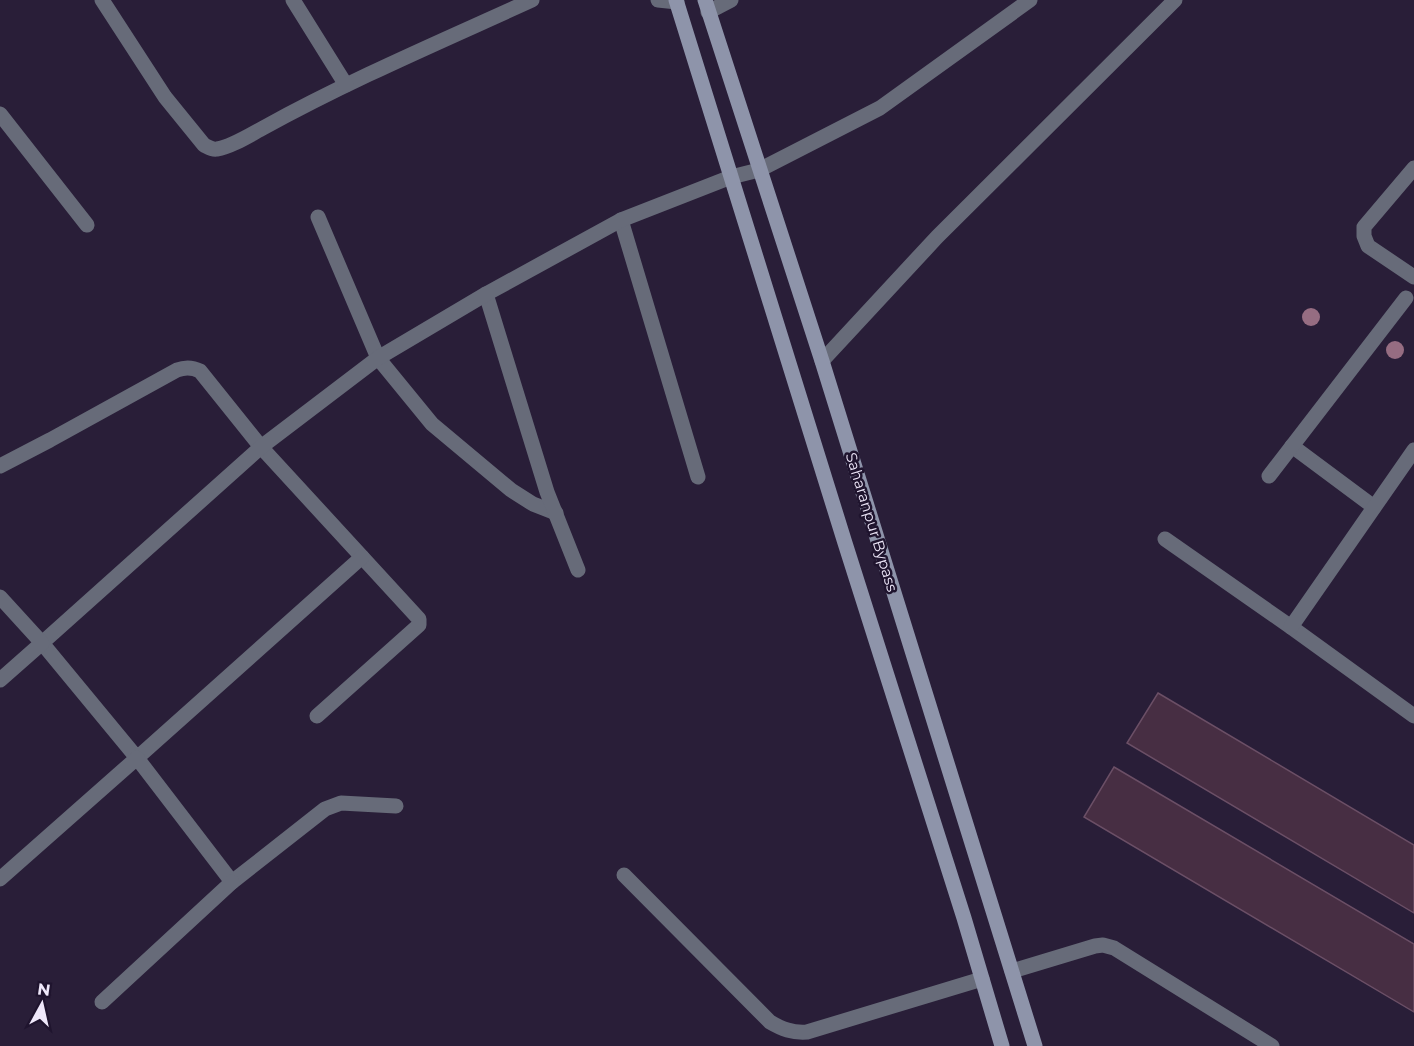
<svg xmlns="http://www.w3.org/2000/svg" width="1414" height="1046" font-family="Montserrat,sans-serif">
<style>
.building{fill:#472e43;stroke:#6b4f66;stroke-width:1.5}
.lines{fill:none;stroke-linecap:round;stroke-linejoin:round}
.lane{stroke:#676b79;stroke-width:15}
.street{stroke:#676b79;stroke-width:15}
.secondary{stroke:#8e94aa;stroke-width:15}
.tree{fill:#966d82}
.labels{text-anchor:middle;dominant-baseline:central;stroke-width:5;stroke-linejoin:round;paint-order:stroke}
.street-label{font-size:15px;fill:#efe8fa;stroke:#1f142e}
</style>
<rect width="100%" height="100%" fill="#291e38"/>
<g class="building">
<polygon points="1158,693 1414,845 1414,913 1127,743"/>
<polygon points="1114,767 1414,944 1414,1012 1084,817"/>
</g>
<g class="lines">
<g class="lane">
<polyline points="1292,446 1374,507"/>
<polyline points="1269,476 1406,298"/>
<polyline points="1165,539 1291,627 1414,716"/>
<polyline points="1291,627 1414,450"/>
</g>
<g class="street">
<path d="M102 0 165 97 204 145C208 147 212 150 217 149 231 147 250 135 263 128 350 80 442 41 532 0"/>
<polyline points="293,0 346,85"/>
<polyline points="658,0 677,2"/>
<polyline points="708,12 731,0"/>
<polyline points="0,114 87,225"/>
<polyline points="1414,168 1364,227 1364,236 1368,246 1414,277"/>
<polyline points="318,217 378,358 432,424 511,490 533,504 556,513"/>
<polyline points="621,220 698,477"/>
<polyline points="486,294 547,492 578,570"/>
<polyline points="822,361 937,237 1175,0"/>
<path d="M0 466 50 440 177 370C185 367 192 367 200 371L261 447 419 619V625L317 716"/>
<polyline points="362,557 137,758 42,643 261,447 378,358 486,294 621,220 731,177 759,170 880,108 1030,0"/>
<polyline points="0,597 42,643 0,680"/>
<path d="M624 875 770 1022C782 1029 792 1033 807 1032L982 979"/>
<polyline points="0,879 137,758 232,882 325,809 341,803 396,806"/>
<polyline points="1012,971 1095,946 1103,945 1114,948 1272,1046"/>
<polyline points="102,1002 232,882"/>
</g>
<g class="secondary">
<polyline points="676,0 845,543 964,918 1002,1046"/>
<polyline points="705,0 822,361 1035,1046"/>
</g>
</g>
<g class="tree">
<circle cx="1311" cy="317" r="9"/>
<circle cx="1395" cy="350" r="9"/>
</g>
<g class="labels">
<g class="street-label">
<text transform="translate(872 522) rotate(73)">Saharanpur Bypass</text>
</g>
</g>
<g transform="translate(42 1004) rotate(8)" stroke="#1f142e" stroke-width="4.5" paint-order="stroke">
<path d="M0-4.5L10 22L0 15L-10 22Z" fill="#efe8fa"/>
<text y="-9" font-size="16" font-weight="bold" text-anchor="middle" fill="#efe8fa">N</text>
</g>
</svg>
